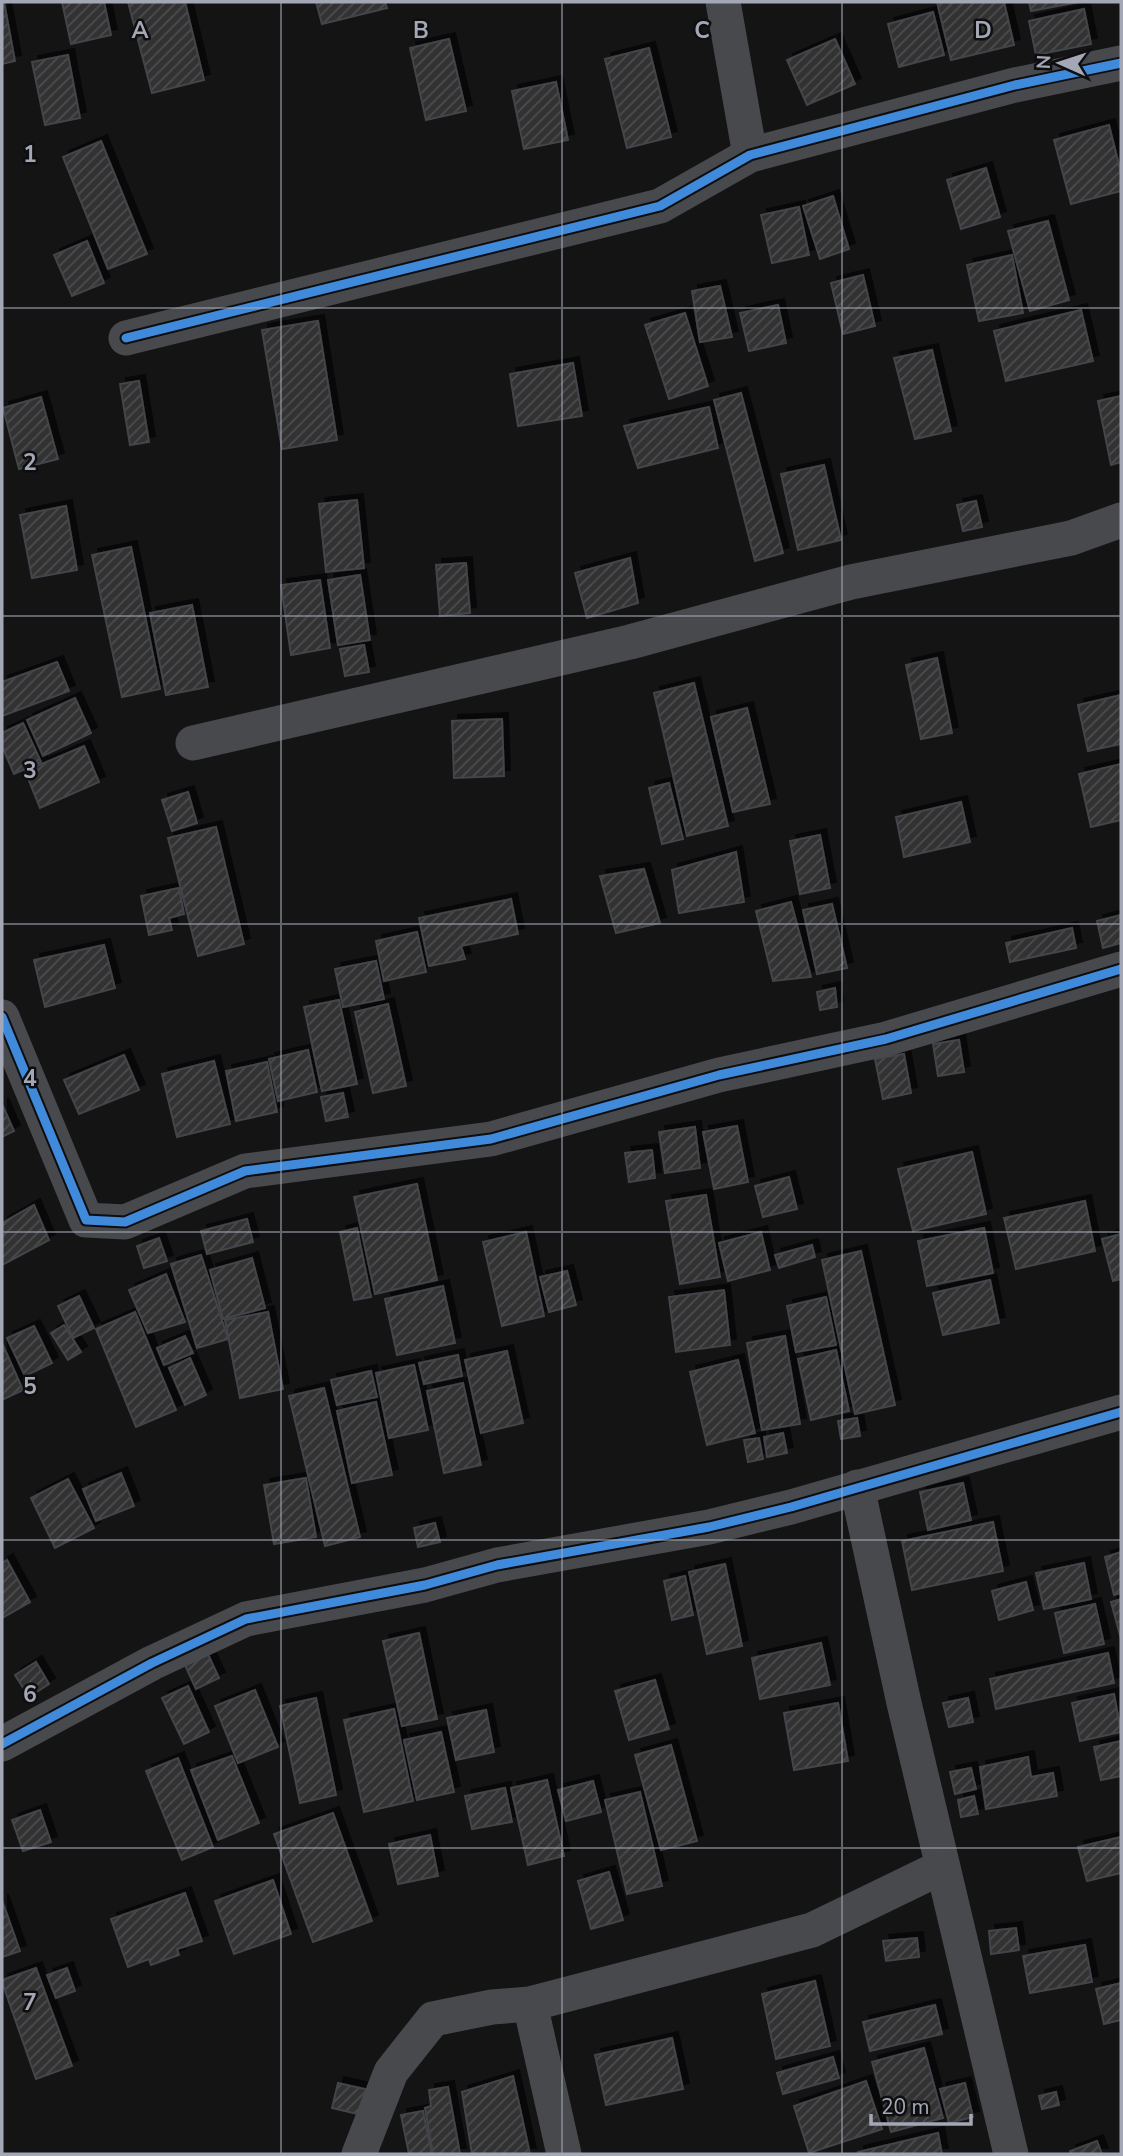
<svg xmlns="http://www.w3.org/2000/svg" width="1123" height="2156" font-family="'Nunito Sans',sans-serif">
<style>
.building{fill:url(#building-hatch);stroke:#424448;stroke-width:2;filter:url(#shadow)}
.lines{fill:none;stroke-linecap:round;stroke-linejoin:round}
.street{stroke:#48494d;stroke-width:35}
.cycleway-casing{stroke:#0e0e10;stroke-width:13}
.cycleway{stroke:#408adc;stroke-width:9}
.grid{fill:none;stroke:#a4a8b6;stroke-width:2;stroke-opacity:0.55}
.grid-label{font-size:23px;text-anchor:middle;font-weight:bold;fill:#a4a8b6;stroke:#0e0e10;stroke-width:5;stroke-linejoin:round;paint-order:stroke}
</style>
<defs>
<pattern id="building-hatch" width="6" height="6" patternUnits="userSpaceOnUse" patternTransform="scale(1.75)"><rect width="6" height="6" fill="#323233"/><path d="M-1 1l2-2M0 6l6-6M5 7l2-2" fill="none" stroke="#4d4d4e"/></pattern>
<filter id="shadow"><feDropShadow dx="6" dy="-6" stdDeviation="0" flood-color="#0009"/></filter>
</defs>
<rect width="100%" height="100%" fill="#141414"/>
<g class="building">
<polygon points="2,2 4,2 15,61 2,64"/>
<polygon points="62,2 104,2 111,35 71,44"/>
<polygon points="128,2 185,2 204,80 152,93"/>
<polygon points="316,2 385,2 387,8 322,24"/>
<polygon points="937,2 1004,2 1014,45 951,60"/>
<polygon points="1029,2 1079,2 1031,11"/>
<polygon points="1084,9 1091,44 1036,55 1029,21"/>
<polygon points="933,12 944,55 899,67 888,24"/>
<polygon points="449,39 466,111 426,120 410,48"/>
<polygon points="835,39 855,84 807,105 787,60"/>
<polygon points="649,48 671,137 627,148 605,59"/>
<polygon points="68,55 80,118 45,125 32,62"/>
<polygon points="556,82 568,140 524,149 512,91"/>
<polygon points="1109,125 1121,173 1121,191 1071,204 1054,140"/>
<polygon points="101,141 147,254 108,269 63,157"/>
<polygon points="986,168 1000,217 961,229 947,180"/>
<polygon points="833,196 849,249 820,259 803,206"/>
<polygon points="799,207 809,255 772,263 761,215"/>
<polygon points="1048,221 1069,300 1030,311 1008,231"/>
<polygon points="87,241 104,283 72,296 54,255"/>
<polygon points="1012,255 1023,313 979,321 967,265"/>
<polygon points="863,275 875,326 843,334 831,283"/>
<polygon points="720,286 732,337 700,342 692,291"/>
<polygon points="778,305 786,343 749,351 740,313"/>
<polygon points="1081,310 1093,361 1006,381 994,331"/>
<polygon points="685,313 708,386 669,399 645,325"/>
<polygon points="318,321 337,440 282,449 262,330"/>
<polygon points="932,350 951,431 915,439 894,358"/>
<polygon points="573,363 582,416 518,426 510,374"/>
<polygon points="139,381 149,442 130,445 120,384"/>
<polygon points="741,393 783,553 755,561 714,400"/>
<polygon points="1121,396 1121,462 1111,465 1098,401"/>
<polygon points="41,397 58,459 19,469 3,408"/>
<polygon points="709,407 718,448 638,468 624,426"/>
<polygon points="824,465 841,540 798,550 781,474"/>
<polygon points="357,500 364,568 326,572 319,504"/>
<polygon points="976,501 982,527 963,531 957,505"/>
<polygon points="66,506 77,570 32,578 20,515"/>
<polygon points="131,547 160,689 122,697 92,555"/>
<polygon points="630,558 638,603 587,618 575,573"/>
<polygon points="466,563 470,613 440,616 436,565"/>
<polygon points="360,575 370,640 338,645 328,580"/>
<polygon points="320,580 330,648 291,655 281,585"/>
<polygon points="192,605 208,687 166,695 150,613"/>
<polygon points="364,645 369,672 345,676 340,649"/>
<polygon points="937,658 952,733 921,739 906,665"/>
<polygon points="57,662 69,691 2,716 2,682"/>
<polygon points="694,683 728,826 687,836 654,693"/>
<polygon points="1121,695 1121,744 1088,751 1078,705"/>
<polygon points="75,698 91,733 43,756 27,720"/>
<polygon points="747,708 770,804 733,812 711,717"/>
<polygon points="502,719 504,776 454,778 452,721"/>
<polygon points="23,723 41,762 14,774 2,746 2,733"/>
<polygon points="84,746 99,782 40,808 25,771"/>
<polygon points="1121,764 1121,820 1091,827 1079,774"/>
<polygon points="669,783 683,839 662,844 649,788"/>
<polygon points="188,792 197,823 172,831 162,800"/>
<polygon points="961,802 970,842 904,857 896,817"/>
<polygon points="216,827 244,944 198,956 168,838"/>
<polygon points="820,835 830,888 800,894 790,841"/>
<polygon points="736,852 744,902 679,913 672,870"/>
<polygon points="644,869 660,923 616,933 600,876"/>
<polygon points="179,888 184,914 169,918 172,930 149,935 141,896"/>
<polygon points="511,899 518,934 461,946 465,959 429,966 419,918"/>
<polygon points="791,902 811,977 773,981 756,911"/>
<polygon points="832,904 847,968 817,974 803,910"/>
<polygon points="1121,915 1121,943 1103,948 1097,921"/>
<polygon points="1072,928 1076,948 1010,962 1006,943"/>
<polygon points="417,932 426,972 384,981 376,941"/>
<polygon points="104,945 115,988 45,1007 34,960"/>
<polygon points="376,961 384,999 343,1007 335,969"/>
<polygon points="835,988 837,1007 820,1010 817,992"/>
<polygon points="339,1000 357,1084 322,1091 304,1007"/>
<polygon points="388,1004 406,1086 373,1093 355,1012"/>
<polygon points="959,1040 964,1072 938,1076 933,1044"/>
<polygon points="308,1050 317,1092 278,1101 269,1059"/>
<polygon points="904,1054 911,1093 883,1099 875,1059"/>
<polygon points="124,1055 139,1090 79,1114 64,1080"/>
<polygon points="214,1061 230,1124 177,1137 162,1074"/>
<polygon points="267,1062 277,1112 236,1121 226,1071"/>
<polygon points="343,1093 348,1117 326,1121 321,1097"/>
<polygon points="2,1104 14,1131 2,1137"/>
<polygon points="737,1126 748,1182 714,1189 703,1132"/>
<polygon points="695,1127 700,1168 665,1173 659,1132"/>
<polygon points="652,1150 655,1178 629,1182 625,1153"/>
<polygon points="972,1152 986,1214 913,1231 898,1169"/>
<polygon points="789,1177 797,1209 763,1217 755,1186"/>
<polygon points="417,1184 437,1280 375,1294 354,1197"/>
<polygon points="706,1195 720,1277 680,1284 666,1201"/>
<polygon points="1085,1201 1095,1251 1016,1269 1004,1218"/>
<polygon points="34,1205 49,1240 2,1265 2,1223"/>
<polygon points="247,1219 253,1242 207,1254 201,1231"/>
<polygon points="357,1228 371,1297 354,1300 340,1232"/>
<polygon points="984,1228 993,1273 927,1286 918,1241"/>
<polygon points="526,1232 544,1316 502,1326 483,1242"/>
<polygon points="761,1232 770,1270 728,1281 719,1243"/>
<polygon points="1121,1234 1121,1279 1113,1281 1102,1239"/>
<polygon points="159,1238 167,1261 144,1268 137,1246"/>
<polygon points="812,1245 815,1257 779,1268 775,1255"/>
<polygon points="861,1251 895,1405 855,1414 822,1260"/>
<polygon points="201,1255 228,1339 197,1348 171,1264"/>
<polygon points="252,1258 265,1308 223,1319 210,1270"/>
<polygon points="567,1271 576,1305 549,1312 540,1277"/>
<polygon points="166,1274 185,1322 148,1333 129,1290"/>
<polygon points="990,1280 999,1323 943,1335 933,1293"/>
<polygon points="443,1286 455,1343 397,1355 385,1299"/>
<polygon points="724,1290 730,1345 676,1352 669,1297"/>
<polygon points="79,1296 94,1328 73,1338 58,1306"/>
<polygon points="826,1297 836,1345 796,1352 787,1306"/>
<polygon points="135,1312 176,1410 136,1427 96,1329"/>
<polygon points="268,1312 283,1389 240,1398 225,1320"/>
<polygon points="64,1325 81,1352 68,1360 51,1333"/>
<polygon points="34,1326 52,1363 25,1376 7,1338"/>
<polygon points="185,1336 193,1353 164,1365 157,1348"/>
<polygon points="785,1336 800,1424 762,1430 747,1343"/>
<polygon points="2,1343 23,1390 2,1400"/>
<polygon points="836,1350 849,1411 811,1420 798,1359"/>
<polygon points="507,1351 523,1423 481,1433 465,1360"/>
<polygon points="458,1355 462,1376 424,1384 419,1363"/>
<polygon points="190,1358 206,1395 185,1405 169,1368"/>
<polygon points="738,1360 755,1433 707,1445 690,1372"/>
<polygon points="414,1365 428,1430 389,1438 376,1373"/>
<polygon points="371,1371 377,1397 337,1405 331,1380"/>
<polygon points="463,1383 481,1465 444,1473 427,1391"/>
<polygon points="324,1388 360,1537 325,1546 289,1396"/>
<polygon points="376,1402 392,1475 352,1483 337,1411"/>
<polygon points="857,1418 860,1436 841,1439 838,1421"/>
<polygon points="783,1433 787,1453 767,1457 764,1437"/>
<polygon points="759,1438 763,1459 748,1462 744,1440"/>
<polygon points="121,1473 134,1506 96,1521 83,1489"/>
<polygon points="306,1478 316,1537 274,1544 264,1485"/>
<polygon points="68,1479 94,1528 55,1548 31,1498"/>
<polygon points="963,1483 971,1520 928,1530 920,1492"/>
<polygon points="993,1522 1003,1571 912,1590 902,1541"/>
<polygon points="435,1523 440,1542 418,1547 414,1528"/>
<polygon points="1121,1552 1121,1593 1114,1595 1105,1557"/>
<polygon points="7,1560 30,1602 2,1618 2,1563"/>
<polygon points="1084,1563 1091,1599 1044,1609 1036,1573"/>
<polygon points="725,1564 742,1646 707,1654 689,1572"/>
<polygon points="685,1576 693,1615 672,1620 664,1581"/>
<polygon points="1026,1582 1033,1610 999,1620 992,1591"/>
<polygon points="1121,1599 1121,1639 1111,1602"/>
<polygon points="1095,1604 1104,1644 1064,1653 1055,1613"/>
<polygon points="419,1633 437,1719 402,1726 383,1641"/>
<polygon points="821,1643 830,1685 760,1699 752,1658"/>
<polygon points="206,1650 219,1678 196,1689 183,1661"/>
<polygon points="1108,1653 1114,1683 996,1709 990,1679"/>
<polygon points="36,1662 49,1684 29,1697 15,1675"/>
<polygon points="655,1680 669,1729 629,1740 615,1691"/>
<polygon points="188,1686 209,1732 184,1744 162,1698"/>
<polygon points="255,1690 278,1747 238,1763 215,1706"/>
<polygon points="1114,1694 1121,1732 1080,1741 1072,1703"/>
<polygon points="316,1698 336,1795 300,1803 280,1706"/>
<polygon points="968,1698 973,1722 949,1727 943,1703"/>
<polygon points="838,1703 848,1761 794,1770 784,1713"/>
<polygon points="394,1709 413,1801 364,1812 344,1720"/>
<polygon points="486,1710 494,1752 456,1760 447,1718"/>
<polygon points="441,1732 454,1792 417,1800 404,1740"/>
<polygon points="1121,1741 1121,1776 1101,1780 1094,1747"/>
<polygon points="671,1745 697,1841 661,1850 635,1755"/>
<polygon points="232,1756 259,1823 218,1840 191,1770"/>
<polygon points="1028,1757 1031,1777 1053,1773 1057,1796 986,1809 980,1767"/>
<polygon points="178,1758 213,1847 182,1860 146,1771"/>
<polygon points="971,1768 976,1789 955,1794 950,1772"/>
<polygon points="547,1780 564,1856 528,1865 511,1788"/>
<polygon points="593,1781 601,1812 566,1821 558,1790"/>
<polygon points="505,1788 512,1822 472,1829 465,1796"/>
<polygon points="640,1792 662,1886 627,1894 605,1800"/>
<polygon points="974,1796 978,1814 961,1817 958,1800"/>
<polygon points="40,1810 51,1842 23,1851 12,1820"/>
<polygon points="333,1813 372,1921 313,1942 274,1834"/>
<polygon points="430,1835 438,1876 398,1884 389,1844"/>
<polygon points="1121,1837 1121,1873 1087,1881 1078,1847"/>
<polygon points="609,1872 623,1920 591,1929 578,1881"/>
<polygon points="273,1880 291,1934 234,1954 215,1901"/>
<polygon points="185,1893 202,1941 177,1949 179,1955 151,1965 149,1959 128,1967 111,1919"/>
<polygon points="2,1900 20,1951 2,1957"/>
<polygon points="1016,1928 1019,1950 991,1954 989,1931"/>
<polygon points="917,1938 919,1957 886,1961 883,1941"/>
<polygon points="1085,1945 1092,1982 1030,1993 1023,1956"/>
<polygon points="36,1968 72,2066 36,2079 2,1982 2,1980"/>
<polygon points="67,1968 75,1991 56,1998 47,1975"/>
<polygon points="815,1981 830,2046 776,2059 762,1994"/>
<polygon points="1121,1983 1121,2020 1104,2024 1096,1989"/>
<polygon points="935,2005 942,2034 870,2051 863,2022"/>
<polygon points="672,2038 683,2089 606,2105 595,2055"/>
<polygon points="924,2048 943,2118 891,2132 872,2062"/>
<polygon points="833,2057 839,2078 783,2094 777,2073"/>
<polygon points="513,2076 530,2154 472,2154 462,2092"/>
<polygon points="866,2081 882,2129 809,2153 794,2106"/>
<polygon points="338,2083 369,2090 362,2115 332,2108"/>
<polygon points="965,2083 973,2117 949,2123 940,2089"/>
<polygon points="448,2087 460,2154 433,2154 425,2108 431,2106 429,2090"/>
<polygon points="1056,2092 1059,2105 1042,2109 1039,2096"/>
<polygon points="423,2111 432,2154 409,2154 401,2115"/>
<polygon points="938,2133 942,2154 858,2154 858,2152"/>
<polygon points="1097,2141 1102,2154 1071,2154 1070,2151"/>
</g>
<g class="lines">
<g class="street">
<polyline points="723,2 750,155"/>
<polyline points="126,338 660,206 750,155 1015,85 1121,63"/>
<polyline points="193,743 630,642 851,582 1071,538 1121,520"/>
<polyline points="2,1017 86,1220 125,1222 245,1171 491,1139 719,1075 886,1039 1121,969"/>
<polyline points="857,1487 904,1703 1011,2154"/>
<polyline points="2,1744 152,1663 246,1619 425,1585 497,1565 709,1527 791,1507 1121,1412"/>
<polyline points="530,2004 564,2154"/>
<polyline points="359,2154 391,2072 433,2019 492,2007 530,2004 812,1930 942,1867"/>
</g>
<g class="cycleway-casing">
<g id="cycleway">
<polyline points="126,338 660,206 750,155 1015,85 1121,63"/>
<polyline points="2,1017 86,1220 125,1222 245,1171 491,1139 719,1075 886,1039 1121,969"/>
<polyline points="2,1744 152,1663 246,1619 425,1585 497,1565 709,1527 791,1507 1121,1412"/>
</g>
</g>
<use href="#cycleway" class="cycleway"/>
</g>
<path class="grid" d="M281 2V2154M562 2V2154M842 2V2154M2 308H1121M2 616H1121M2 924H1121M2 1232H1121M2 1540H1121M2 1848H1121"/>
<g class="grid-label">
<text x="140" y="38">A</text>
<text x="421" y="38">B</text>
<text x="702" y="38">C</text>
<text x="983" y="38">D</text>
<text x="30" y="162">1</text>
<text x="30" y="470">2</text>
<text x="30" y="778">3</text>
<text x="30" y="1086">4</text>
<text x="30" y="1394">5</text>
<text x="30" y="1702">6</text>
<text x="30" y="2010">7</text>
</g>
<rect width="1123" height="2156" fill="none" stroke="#a4a8b6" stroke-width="7"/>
<g transform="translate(1060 63) rotate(273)" stroke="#0e0e10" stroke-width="5" paint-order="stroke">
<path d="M0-5L12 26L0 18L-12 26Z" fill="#a4a8b6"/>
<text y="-10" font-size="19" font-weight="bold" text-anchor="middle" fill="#a4a8b6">N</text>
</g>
<path d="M871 2114v10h100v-10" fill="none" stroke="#a4a8b6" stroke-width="3.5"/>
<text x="881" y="2114" font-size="21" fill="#a4a8b6" stroke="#0e0e10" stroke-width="5" paint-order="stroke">20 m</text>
</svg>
